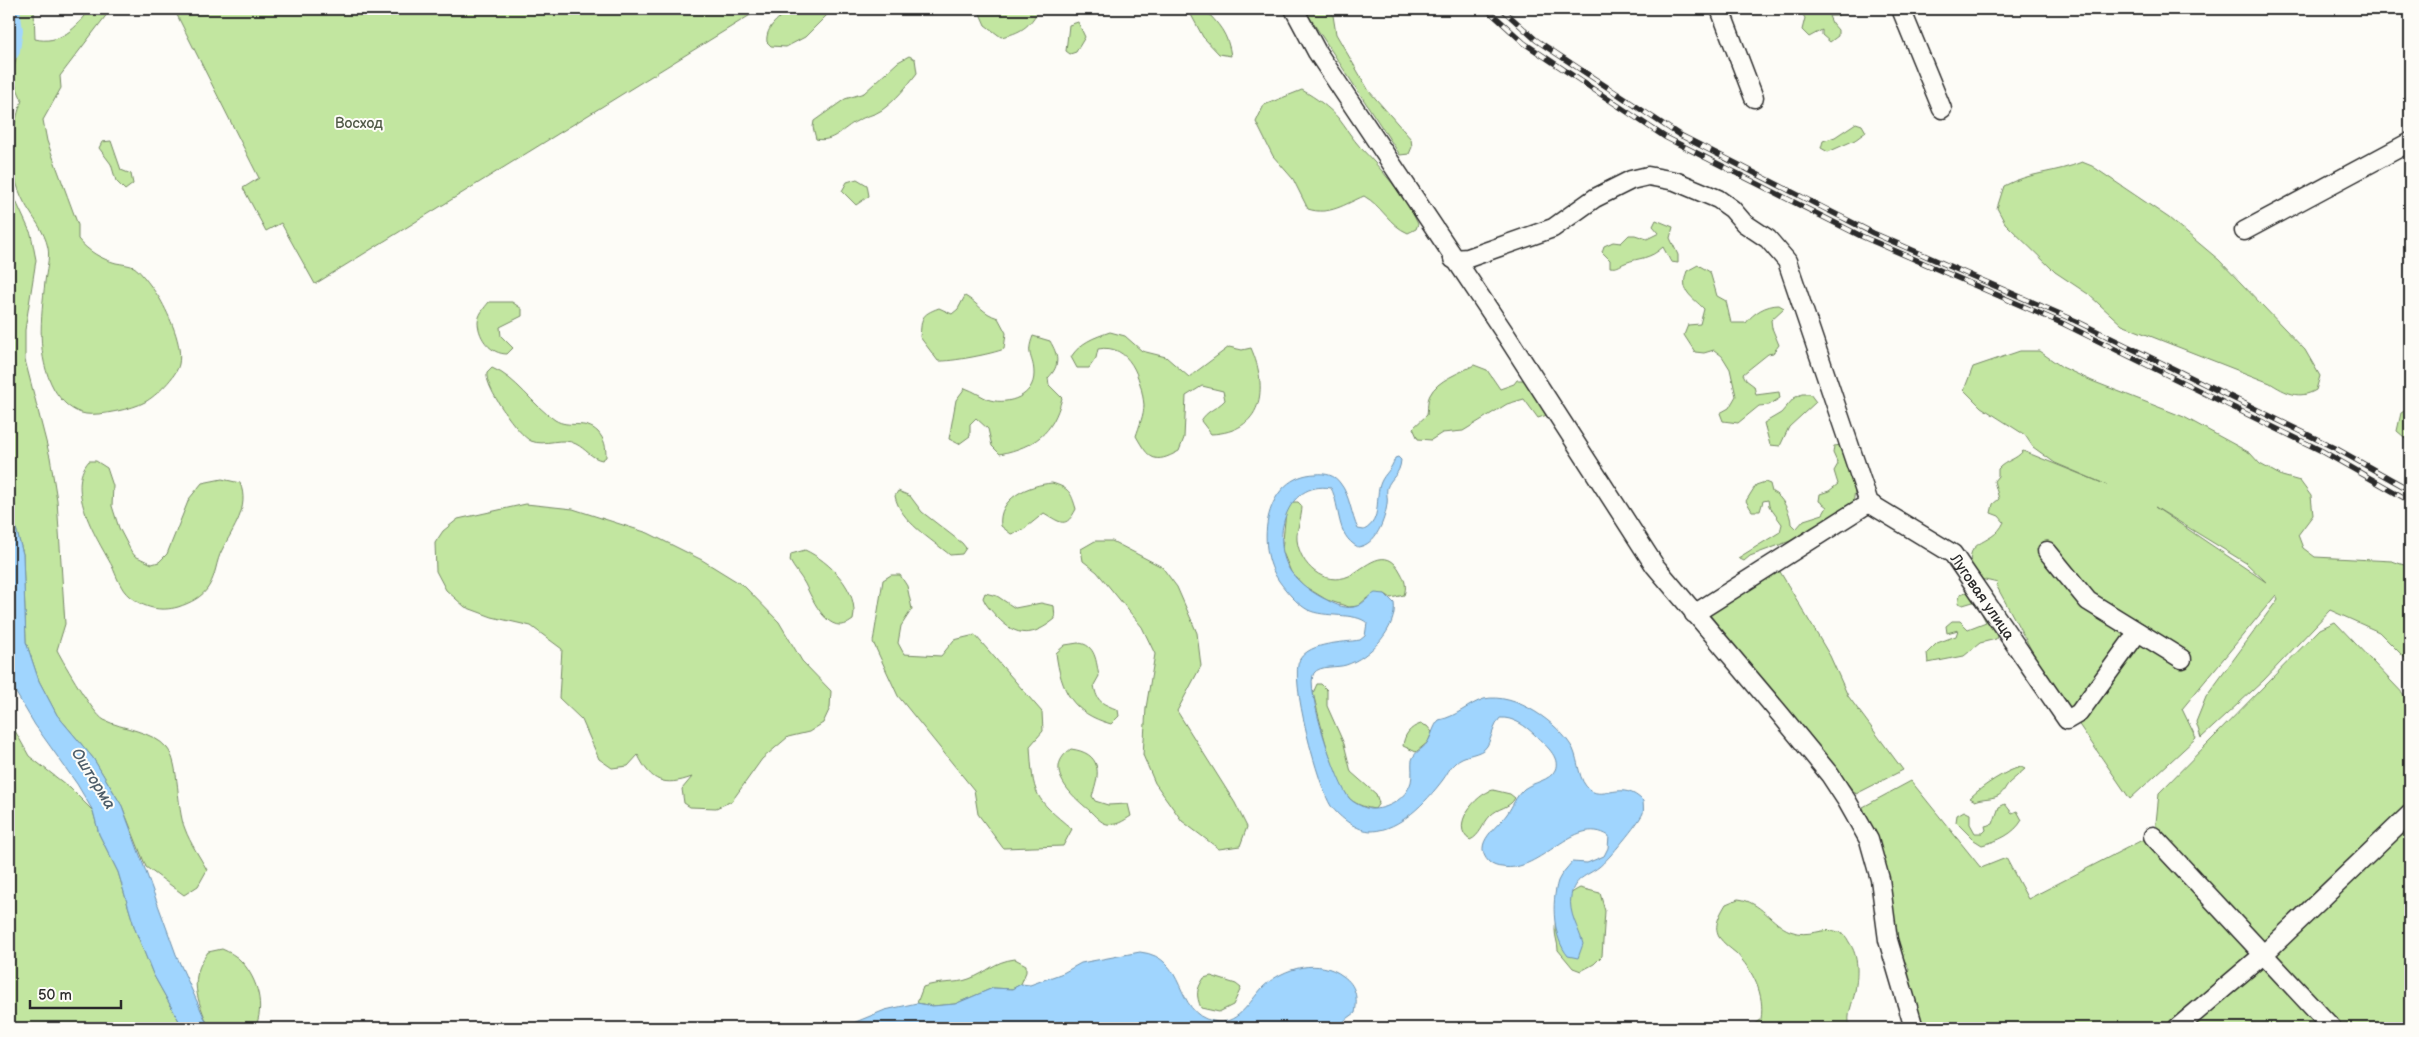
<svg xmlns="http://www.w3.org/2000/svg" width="2419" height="1037" font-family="'Balsamiq Sans',sans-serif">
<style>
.green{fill:#c2e6a0;stroke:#768866;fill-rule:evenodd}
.water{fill:#a0d5fe;stroke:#7191aa}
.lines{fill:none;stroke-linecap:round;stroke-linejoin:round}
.river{stroke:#a0d5fe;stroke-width:22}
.minor-casing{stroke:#2b2b2b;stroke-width:21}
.minor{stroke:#fdfcf7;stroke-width:18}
.rail-casing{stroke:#2b2b2b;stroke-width:5.5}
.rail{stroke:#fdfcf7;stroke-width:4;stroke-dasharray:11;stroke-linecap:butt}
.labels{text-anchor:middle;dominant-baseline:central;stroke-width:4;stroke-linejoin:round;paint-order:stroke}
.park-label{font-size:15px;fill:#515a48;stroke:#fdfcf7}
.street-label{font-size:15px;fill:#2b2b2b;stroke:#fdfcf7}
.water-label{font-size:16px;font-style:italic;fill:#4e5e6a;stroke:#fdfcf7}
</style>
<rect width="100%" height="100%" fill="#fdfcf7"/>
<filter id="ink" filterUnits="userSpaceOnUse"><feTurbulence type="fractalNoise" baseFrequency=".02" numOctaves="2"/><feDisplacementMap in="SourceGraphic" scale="10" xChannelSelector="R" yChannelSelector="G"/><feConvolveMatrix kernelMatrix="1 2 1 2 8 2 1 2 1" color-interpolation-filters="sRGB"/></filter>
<g filter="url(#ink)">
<g class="green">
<path d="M17 9H34L35 39C59 45 77 28 90 9H111L60 76 61 88 43 120 47 141 78 225V239C88 251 101 259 116 263 122 264 129 265 134 267 140 270 156 293 160 299 169 315 183 345 179 364 177 376 156 396 145 402 133 409 99 416 86 414 72 412 61 401 54 389 36 357 41 318 45 282 46 272 50 258 48 248 45 231 32 217 24 202 7 169 10 133 22 100L12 77 18 49Z"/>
<polygon points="174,9 760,9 315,284 281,223 266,231 243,188 259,178"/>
<path d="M790 9H833L805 37 786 47 771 46 767 42C765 27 780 17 790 9Z"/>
<path d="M978 9H1039C1030 27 1020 33 1001 37L985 25Z"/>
<path d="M1188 9H1204C1219 24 1228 34 1231 56L1219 54 1203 37Z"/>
<polygon points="1304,9 1332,9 1336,34 1369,91 1411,139 1412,147 1409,154 1400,155"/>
<polygon points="1799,9 1852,9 1836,16 1829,16 1832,23 1838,30 1838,36 1830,42 1822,35 1822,30 1809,37 1802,30 1805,18"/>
<polygon points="1078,22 1085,37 1076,52 1070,54 1066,51 1069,25"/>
<path d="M909 56 915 59 917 73C907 86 896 100 882 110 875 115 865 116 857 121 843 128 833 143 816 139L813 127 814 121 845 99 864 93 898 62Z"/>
<path d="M1302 90C1316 98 1329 107 1339 119 1346 128 1352 138 1360 147 1381 169 1405 195 1418 224L1416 229 1408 233C1389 225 1382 206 1364 196 1345 204 1329 216 1308 209L1293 179 1273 156 1256 122 1264 105Z"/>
<polygon points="1856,123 1862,125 1866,132 1855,140 1828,152 1821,148 1823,141 1835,137"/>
<polygon points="111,141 121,170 131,174 133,184 125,190 116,181 111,164 99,148 102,142"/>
<path d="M2082 162 2092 166 2169 218 2219 260 2305 350 2320 376 2316 390C2299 400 2286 393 2270 383L2122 325 2088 294 2055 272 2005 223 1997 208 2004 186C2030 172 2056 173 2082 162Z"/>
<polygon points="857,179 867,185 869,196 856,205 842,191 847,182"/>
<path d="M9 186 31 234 36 260 25 330V360L50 457 57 500 65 624 57 650C65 665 92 713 104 720 122 729 153 731 167 748 180 763 176 808 185 829 190 843 200 857 207 870L198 886 184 895 146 867 122 806 93 758 57 715 39 681 26 642 23 554 9 503Z"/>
<path d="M1656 220 1673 227 1670 238 1678 255V263L1671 262 1663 247C1649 260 1640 257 1625 263 1618 266 1618 268 1610 267V260L1602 252 1604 246 1613 242 1621 243 1629 235H1635L1647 239 1659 233 1653 226Z"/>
<path d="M1698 265 1710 272 1717 296 1726 301 1731 323H1746C1753 313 1766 305 1779 305L1784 308 1771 320 1772 328 1779 345 1773 353 1768 354 1743 374 1746 380 1754 386 1756 395 1779 392 1780 398 1769 405 1759 406 1738 423 1723 421 1720 413 1729 408 1736 396 1730 369 1722 356 1714 350 1704 353 1695 352 1684 335 1688 325 1700 324 1704 309C1692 296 1679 292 1687 271Z"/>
<path d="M965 296C979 304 982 313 998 318L1006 333 1004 349C992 354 950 362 938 361L920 337C922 318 920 315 939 308L952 314 958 309Z"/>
<path d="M489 302H512L522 309V316L500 327 501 336 513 348 507 354C491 354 479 339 478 323 478 315 484 308 489 302Z"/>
<path d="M1110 332 1125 336 1142 351 1166 357 1189 377 1229 347 1242 350 1251 348C1269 389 1263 432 1211 434L1201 421C1207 410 1217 409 1225 400L1223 391 1202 386 1186 396 1184 438 1179 451C1154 465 1149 459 1136 436 1139 427 1144 414 1144 405 1141 378 1130 343 1098 349L1096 358 1089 368H1077L1071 357C1081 342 1093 338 1110 332Z"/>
<path d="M1033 336 1050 341C1058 355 1061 365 1048 378L1049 385 1062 398C1053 434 1035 446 1000 454L992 446 988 429 976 418 970 424V436L959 444 949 439 956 400 965 388C974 391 982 397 990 400 1009 405 1034 396 1034 374 1034 356 1025 356 1033 336Z"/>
<path d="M2020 351H2039L2062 367 2092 381 2184 417 2250 453 2260 464 2282 476 2300 481 2311 496 2313 515 2298 535 2303 548 2315 557 2392 561 2410 567V663L2379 632 2330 610 2264 680 2201 738 2196 722 2206 697 2278 599 2276 595 2182 709 2196 738 2130 799 2045 675 1996 585 1998 583 1976 578C1957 536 1992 549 2004 522L1999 516 1991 513 1993 504 1999 499 1994 481 1998 476V469C2006 460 2016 460 2023 451L2107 485 2055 463 2033 447 2025 435 1981 407 1964 390 1973 367ZM2155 507 2246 563 2266 582Z"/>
<path d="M1474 365 1487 370 1500 389 1514 384 1517 380H1529L1547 415 1538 418 1524 399 1507 404 1463 431 1442 433 1431 440 1418 439 1413 428 1427 415C1428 409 1427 400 1430 395 1437 380 1460 373 1474 365Z"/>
<path d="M492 368C517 378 532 405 555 420 569 429 585 419 598 432 605 440 606 447 606 457L602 460C591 458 586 449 576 444 562 436 545 447 531 441 518 435 484 386 487 373Z"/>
<polygon points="1802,394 1810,394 1816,402 1789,427 1780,446 1770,445 1764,423 1781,413 1794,398"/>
<polygon points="2410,408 2410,442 2397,431 2401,413"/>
<path d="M1842 445 1855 488 1853 507 1812 527 1790 541 1750 556 1744 561 1738 558 1780 532 1782 524 1769 506 1768 500 1763 501 1760 511H1752L1746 501 1756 485 1765 482 1770 484 1772 492C1782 495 1791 514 1791 524L1796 529 1804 520 1823 514 1827 507 1819 501 1820 494 1829 491 1838 484 1834 471 1838 464 1833 453 1834 446Z"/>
<path d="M89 461H96L107 468 113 486 112 506 119 528 131 551 135 556 152 564 159 562 167 554 189 499 202 483 222 479 240 483C250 508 233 528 222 550 216 561 216 575 209 586 203 597 190 603 178 607 160 612 144 608 129 596 121 590 116 575 112 566 98 540 64 489 89 461Z"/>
<path d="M1052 483C1069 488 1071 492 1076 509 1066 529 1061 523 1044 513L1023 530 1011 534 1001 526C997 498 1029 485 1052 483Z"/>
<path d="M898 491 910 496 922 512 962 543 966 548 962 554 950 555C931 539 900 521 895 496Z"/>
<path d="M1293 502H1298L1302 506C1302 518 1296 529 1297 540 1300 565 1324 587 1349 576 1365 568 1386 543 1401 573 1405 580 1407 587 1404 595L1391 598 1385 594 1367 598 1358 606 1349 607 1327 600 1304 586 1291 572 1282 550 1286 511Z"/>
<path d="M526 504 573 509 648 533 702 560 744 586 779 622 802 661 831 691 830 708 823 723 809 732 788 737 762 759 732 801 716 808 690 807 684 803 682 789 692 777C664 787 651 782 638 755L628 766 612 768 599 759 582 720 559 698 562 649 531 626 492 617 465 607 446 590 436 571 435 543 443 531 458 519Z"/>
<polygon points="1095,541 1112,541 1162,567 1177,587 1197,633 1201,666 1177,711 1235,803 1247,827 1240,846 1219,849 1182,821 1155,783 1143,755 1146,708 1155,654 1142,627 1097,572 1083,561 1081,549"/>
<path d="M805 550C829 561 860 591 853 620 829 639 813 600 805 584 801 576 794 569 790 561L791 554Z"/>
<polygon points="1779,570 1830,656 1848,696 1903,770 1856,794 1710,615"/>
<path d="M891 575H900L907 586 912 609 901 626 898 643 904 654 941 656 954 640 975 635 1042 712 1043 731 1030 746C1033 795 1034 798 1072 829L1063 846 1003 848 978 814 974 790 898 696 873 642 883 580Z"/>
<polygon points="1966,592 1973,592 1998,632 1996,639 1980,643 1964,656 1928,663 1927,653 1937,643 1956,636 1958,630 1947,633 1946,626 1952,621 1960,621 1968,629 1986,622 1979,608 1973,602 1963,605 1958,603 1960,594"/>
<path d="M985 593 997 596 1015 608 1041 603 1054 606 1055 619C1033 637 1017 638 997 617 992 611 986 606 983 598Z"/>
<polygon points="2335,622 2410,701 2410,810 2265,948 2155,833 2159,793 2320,629"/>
<path d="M1078 643C1096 644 1096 662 1099 676L1094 685C1097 703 1102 703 1118 710L1119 716 1111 724C1072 713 1061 691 1056 653L1065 645Z"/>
<path d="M1317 684H1321L1327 690V706L1344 744 1351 772 1376 794 1379 803 1375 809C1367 808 1357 805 1350 799 1333 782 1319 717 1313 693Z"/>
<polygon points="9,720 29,756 70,788 93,811 99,834 118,872 135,929 153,974 183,1028 9,1028"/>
<path d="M1421 724 1427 726 1432 732 1428 742 1416 752 1403 746C1404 735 1410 727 1421 724Z"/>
<path d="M1071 749C1101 753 1101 772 1092 796L1095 801 1108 805 1128 804 1131 816C1123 821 1117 826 1107 824 1101 823 1094 815 1089 810 1072 796 1042 769 1071 749Z"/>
<path d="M2021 767 2025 769C2020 774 2014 778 2009 783 2004 788 2004 794 1995 797 1988 799 1982 798 1975 801L1970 798C1981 787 2006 770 2021 767Z"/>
<polygon points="1911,781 1981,868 2006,858 2028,899 2148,837 2259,954 2168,1028 1924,1028 1918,1010 1906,984 1909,969 1898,948 1892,899 1863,807"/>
<path d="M1493 790 1510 794 1515 798C1509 809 1498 807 1490 816 1483 823 1480 836 1470 840 1449 826 1476 794 1493 790Z"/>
<path d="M2005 804 2012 813 2017 811 2022 820C2014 834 1998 841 1982 845L1974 840 1956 822 1957 815 1964 811 1970 814V824L1975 833H1983L1986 830 1985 826 1993 824 1999 807Z"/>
<polygon points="2410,819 2410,1028 2337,1028 2269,953"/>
<path d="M1580 888 1600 893 1605 911 1602 956 1594 964 1581 971 1573 968 1558 950C1558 943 1555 937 1555 930 1555 910 1563 896 1580 888Z"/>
<path d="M1738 899C1760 901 1772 924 1790 931 1810 939 1822 926 1839 932 1844 933 1847 938 1849 942 1859 956 1858 975 1855 991 1853 1004 1846 1014 1850 1028H1749L1761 1019C1765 994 1753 971 1736 953 1731 949 1723 943 1719 937 1713 926 1720 914 1726 904Z"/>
<path d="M222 949C229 952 237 956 242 962 258 980 265 1007 255 1028H209C197 998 188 980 208 952Z"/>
<path d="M1015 959 1026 965V972L1021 984 1012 989 993 988 955 1004 932 1006 917 1003 923 987C939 981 956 984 969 979 989 972 992 962 1015 959Z"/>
<polygon points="2265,961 2327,1028 2186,1028"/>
<path d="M1211 976 1236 984 1241 988 1233 1005 1219 1012 1201 1008C1196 995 1196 990 1204 978Z"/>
</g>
<g class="water">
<path d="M1398 457 1401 460C1400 475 1391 477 1387 488 1386 493 1388 499 1387 504 1385 520 1376 545 1358 547 1335 535 1341 507 1331 488 1285 480 1270 541 1291 572 1300 584 1314 594 1327 600 1336 605 1347 610 1357 606 1363 604 1369 596 1375 593L1385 594 1394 603C1398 628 1369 658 1346 665 1337 668 1320 665 1314 673 1304 686 1337 786 1350 799 1354 803 1364 808 1370 809 1387 810 1406 799 1411 782 1413 775 1411 766 1412 760 1415 751 1422 750 1427 743 1432 736 1433 726 1439 720 1456 717 1468 704 1484 699 1515 692 1559 723 1573 749 1579 762 1578 781 1590 790 1604 801 1622 779 1643 801 1643 805 1644 809 1643 813 1639 823 1608 860 1599 867 1587 876 1574 878 1571 896 1568 914 1579 928 1583 944L1578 958 1568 956C1553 938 1551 903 1558 881 1561 874 1567 868 1572 862L1587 863 1604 856 1608 848 1609 836C1574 813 1541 874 1502 867 1498 867 1492 865 1489 862 1471 843 1498 827 1507 814 1513 806 1515 797 1524 789 1533 782 1550 781 1555 770 1561 757 1544 744 1536 736 1526 726 1513 717 1500 718 1493 727 1492 737 1487 746 1481 756 1464 753 1455 763 1449 768 1447 775 1442 781 1426 802 1400 830 1372 831 1357 831 1340 818 1331 806 1319 788 1288 677 1300 659 1311 642 1342 643 1360 640L1365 636 1367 623C1356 612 1324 618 1308 610 1297 604 1286 591 1279 581 1254 545 1265 475 1316 474 1325 473 1335 475 1340 483 1350 495 1351 515 1358 529L1364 530C1383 520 1374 498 1381 482 1385 473 1391 471 1395 458Z"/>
<polygon points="9,503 23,554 26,642 39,681 57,715 93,758 122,806 177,957 209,1028 183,1028 153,974 135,929 118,872 99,834 93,811 77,784 35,725 16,693 9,666"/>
<path d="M1140 952C1188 957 1173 1013 1213 1021 1237 1027 1249 1002 1263 987 1284 967 1320 958 1343 976 1356 985 1358 998 1355 1013L1344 1021 1343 1028H1282L1268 1025 1253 1028H841L885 1010 917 1003 932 1006 955 1004 993 988 1012 989 1021 984 1030 985 1063 973 1081 963Z"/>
</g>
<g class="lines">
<polyline class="river" points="9,50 12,30 9,9"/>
<g class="minor-casing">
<g id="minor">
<polyline points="1294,9 1317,52 1506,335 1655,566 1780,714 1830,775 1847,801 1869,840 1880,879 1888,940 1914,1028"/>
<polyline points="1720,9 1754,98"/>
<polyline points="1901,9 1942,109"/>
<polyline points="2244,231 2410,142"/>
<path id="s1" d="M1453 259 1468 258 1553 228 1595 198 1631 180 1648 176 1675 181 1718 199 1732 209 1744 223 1768 239 1787 261 1869 503 1953 554 2067 720 2079 713 2138 632"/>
<polyline points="2047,551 2088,601 2182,659"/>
<polyline points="1694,614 1869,503"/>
<polyline points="2153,836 2332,1028"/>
<polyline points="2177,1028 2264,954 2410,814"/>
</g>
</g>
<use href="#minor" class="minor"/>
<g class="rail-casing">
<g id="rail">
<polyline points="1487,9 1524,43 1665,137 1861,236 2064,324 2322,451 2410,501"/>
<polyline points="1502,9 1536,40 1678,134 1873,233 2076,321 2335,448 2410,490"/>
</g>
</g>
<use href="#rail" class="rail"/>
</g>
</g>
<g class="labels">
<g class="park-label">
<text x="359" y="123">Восход</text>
</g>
<g class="street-label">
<text stroke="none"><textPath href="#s1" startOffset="788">Луговая улица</textPath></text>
</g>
<g class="water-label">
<text transform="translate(93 779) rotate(58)">Ошторма</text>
</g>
</g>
<rect width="2419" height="1037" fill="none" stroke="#fdfcf7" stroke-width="30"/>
<rect x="15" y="15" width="2389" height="1007" fill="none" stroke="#2b2b2b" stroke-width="2" filter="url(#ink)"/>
<path d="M30 1000v8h91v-8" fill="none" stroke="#2b2b2b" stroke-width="2.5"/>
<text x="38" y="1000" font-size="15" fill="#2b2b2b" stroke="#fdfcf7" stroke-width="4" paint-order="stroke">50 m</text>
</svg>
